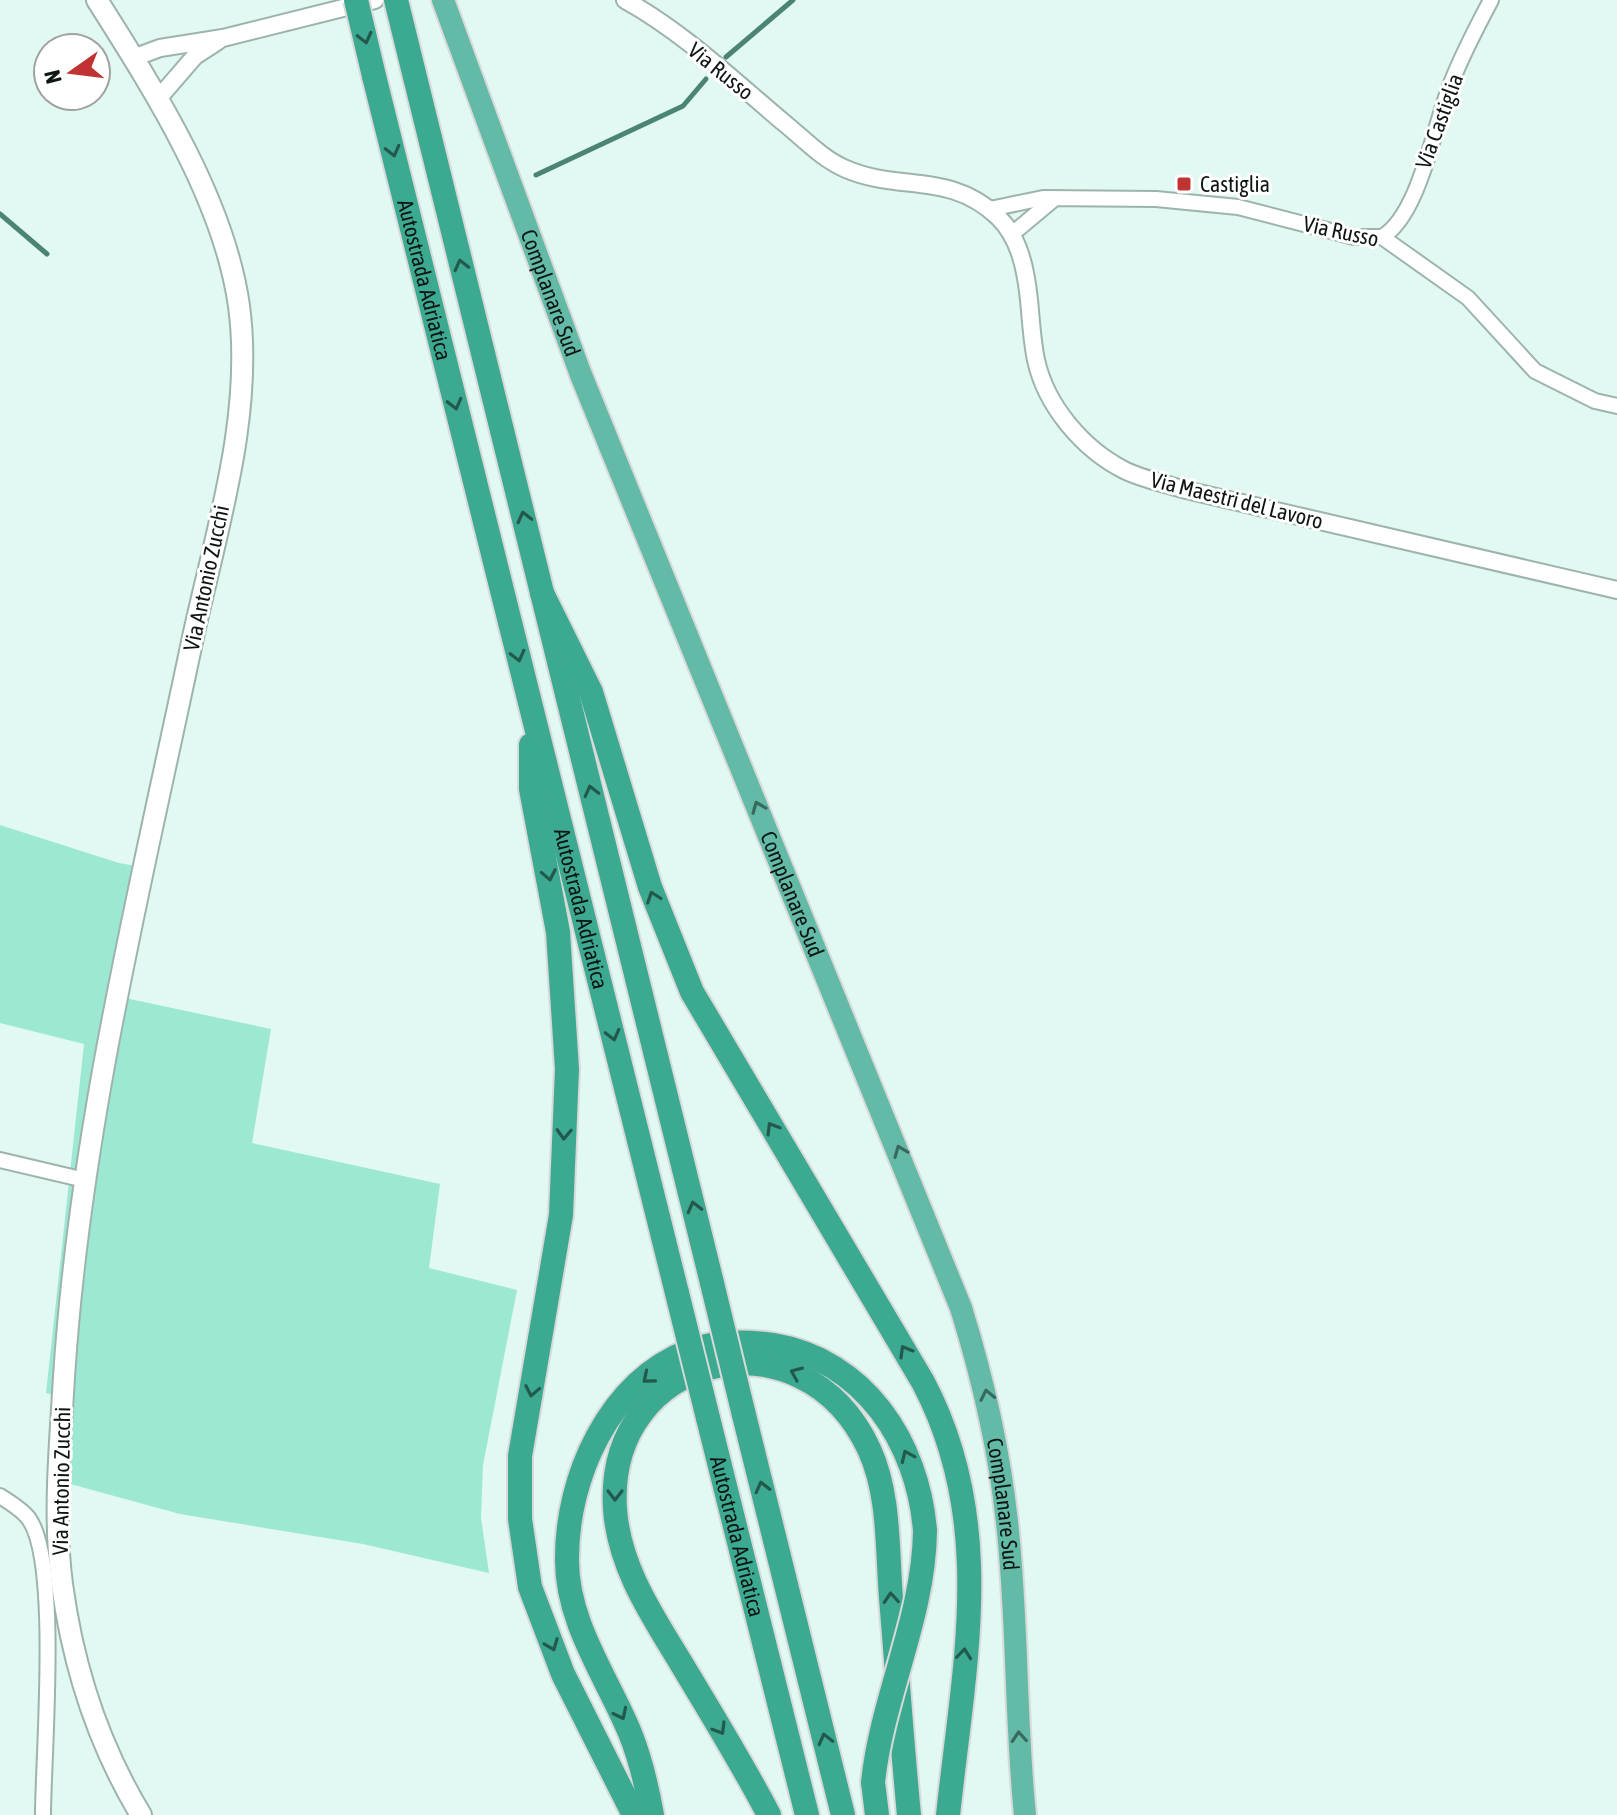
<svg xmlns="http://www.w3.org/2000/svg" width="1617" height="1815" font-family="'Asap Condensed',sans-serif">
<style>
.green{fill:#9de8d3}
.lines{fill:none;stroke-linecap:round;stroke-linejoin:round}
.stream{stroke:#4b8475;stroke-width:5}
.minor-casing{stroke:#9db4ad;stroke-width:18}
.tertiary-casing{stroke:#9db4ad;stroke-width:20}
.secondary-casing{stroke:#9db4ad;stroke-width:24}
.trunk-casing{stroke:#d8dad9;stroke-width:26}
.motorway-casing{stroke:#d8dad9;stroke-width:28}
.minor{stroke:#fff;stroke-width:14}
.tertiary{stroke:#fff;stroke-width:16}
.secondary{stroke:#fff;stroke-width:20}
.trunk{stroke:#63baa7;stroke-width:22}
.motorway{stroke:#3ca991;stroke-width:24}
.motorway-bridge-casing{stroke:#d8dad9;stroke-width:28;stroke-linecap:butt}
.motorway-bridge{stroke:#3ca991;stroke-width:24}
.oneway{stroke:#23584c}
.oneway2{stroke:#38685e}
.poi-dot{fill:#c13233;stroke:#fff;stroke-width:3}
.labels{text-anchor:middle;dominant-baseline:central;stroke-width:6;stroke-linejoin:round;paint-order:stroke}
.street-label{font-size:22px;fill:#0e1614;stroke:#fff}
.poi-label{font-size:22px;fill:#0e1614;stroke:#fff;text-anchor:start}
</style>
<rect width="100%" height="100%" fill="#e1f9f2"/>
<polygon class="green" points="0,825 119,863 148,868 125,998 271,1029 252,1143 440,1184 429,1268 517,1290 483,1465 481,1518 489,1573 363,1544 180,1514 63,1482 66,1398 46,1393 84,1044 0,1023"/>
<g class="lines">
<g class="stream">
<polyline points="726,57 793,0"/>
<polyline points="536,175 683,106 706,79"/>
<polyline points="0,214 47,254"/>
</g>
<g class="minor-casing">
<g id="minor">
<polyline points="990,209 1043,198 1156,199 1238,207 1354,237 1382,237 1468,298 1535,371 1595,401 1617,406"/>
<polyline points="1012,234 1054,199"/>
<path d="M1382 237C1419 215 1433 130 1449 89 1460 58 1476 29 1491 0"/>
<polyline points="0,1160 85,1180"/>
<path d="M0 1496C9 1502 23 1510 29 1519 60 1562 43 1756 43 1815"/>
</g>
</g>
<g class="tertiary-casing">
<g id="tertiary">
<path d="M625 0C683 32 733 80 783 122 803 138 822 159 846 169 899 192 950 171 998 217 1020 238 1026 271 1029 300 1031 320 1032 341 1036 360 1046 406 1083 449 1124 470 1142 479 1163 483 1182 489L1617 590"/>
<polyline points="133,58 160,48 223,38 375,0"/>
<polyline points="157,100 195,56 218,41"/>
</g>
</g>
<g class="secondary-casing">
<path id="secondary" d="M97 0C154 90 224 199 239 306 254 417 215 534 192 642 141 885 80 1128 64 1377 60 1446 53 1515 62 1584 73 1666 98 1744 141 1815"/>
</g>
<g class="trunk-casing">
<g id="trunk">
<path id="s1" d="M443 0 581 375 961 1308C983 1379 999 1448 1007 1522 1018 1620 1015 1718 1025 1815"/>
</g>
</g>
<g class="motorway-casing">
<g id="motorway">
<polyline points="396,0 712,1283"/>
<path id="s2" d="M374 76 677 1293"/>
<path d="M542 593 591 692 650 887 692 992 923 1382C997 1522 964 1665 948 1815"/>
<polyline points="531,745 531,789 558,932 567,1069 561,1215 520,1456 520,1519 530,1587 563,1674 634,1815"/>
<polyline points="743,1411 843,1815"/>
<path id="s3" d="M708 1418 807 1815"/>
<polyline points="873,1782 877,1815"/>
<path d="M652 1815C647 1787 641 1760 630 1733 607 1677 566 1622 567 1558 567 1478 608 1383 689 1351 716 1341 745 1341 773 1345 864 1360 918 1442 925 1531"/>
<path d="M769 1815C742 1763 711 1713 681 1663 652 1615 619 1567 615 1509 605 1352 803 1307 869 1449 890 1494 887 1549 891 1598 897 1670 902 1743 909 1815"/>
</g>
</g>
<use href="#minor" class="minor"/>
<use href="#tertiary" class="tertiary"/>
<use href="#secondary" class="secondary"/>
<use href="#trunk" class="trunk"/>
<use href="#motorway" class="motorway"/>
<g class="motorway-bridge-casing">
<g id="motorway-bridge">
<polyline points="356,0 374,76"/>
<polyline points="712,1283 743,1411"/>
<polyline points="677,1293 708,1418"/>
<path d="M873 1782C882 1697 924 1617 925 1531"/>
</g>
</g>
<use href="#motorway-bridge" class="motorway-bridge"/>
</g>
<defs><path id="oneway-chevron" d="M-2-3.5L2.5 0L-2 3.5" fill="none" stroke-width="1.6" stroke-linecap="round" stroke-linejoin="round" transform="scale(2)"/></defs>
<g class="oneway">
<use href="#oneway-chevron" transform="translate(365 38) rotate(76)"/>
<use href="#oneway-chevron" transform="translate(393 151) rotate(76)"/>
<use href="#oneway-chevron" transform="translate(461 265) rotate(-104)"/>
<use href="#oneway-chevron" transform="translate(455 404) rotate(76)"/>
<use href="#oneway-chevron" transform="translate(524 517) rotate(-104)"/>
<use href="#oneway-chevron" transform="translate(518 656) rotate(76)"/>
<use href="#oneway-chevron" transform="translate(591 791) rotate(-104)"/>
<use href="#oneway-chevron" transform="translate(549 875) rotate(79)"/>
<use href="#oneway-chevron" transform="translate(653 897) rotate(-109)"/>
<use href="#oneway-chevron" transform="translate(613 1035) rotate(76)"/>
<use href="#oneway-chevron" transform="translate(772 1128) rotate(-121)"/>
<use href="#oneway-chevron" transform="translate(564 1134) rotate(92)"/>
<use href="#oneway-chevron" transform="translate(694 1207) rotate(-104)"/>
<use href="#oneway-chevron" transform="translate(905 1351) rotate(-120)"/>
<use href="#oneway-chevron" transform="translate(796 1373) rotate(-157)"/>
<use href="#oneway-chevron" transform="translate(648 1378) rotate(140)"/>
<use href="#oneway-chevron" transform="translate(532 1391) rotate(101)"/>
<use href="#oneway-chevron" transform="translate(907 1456) rotate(-114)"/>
<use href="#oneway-chevron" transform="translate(762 1487) rotate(-104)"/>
<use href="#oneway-chevron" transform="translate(615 1495) rotate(90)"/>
<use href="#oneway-chevron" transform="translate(891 1598) rotate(-94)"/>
<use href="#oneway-chevron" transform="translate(552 1645) rotate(69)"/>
<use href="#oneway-chevron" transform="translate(964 1654) rotate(-84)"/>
<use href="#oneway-chevron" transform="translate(621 1714) rotate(64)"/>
<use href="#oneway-chevron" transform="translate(720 1729) rotate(59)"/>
<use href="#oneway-chevron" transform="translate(825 1739) rotate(-104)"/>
</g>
<g class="oneway2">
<use href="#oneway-chevron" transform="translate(758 807) rotate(-112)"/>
<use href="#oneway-chevron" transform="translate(900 1151) rotate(-112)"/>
<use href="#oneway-chevron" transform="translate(987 1395) rotate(-102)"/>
<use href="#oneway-chevron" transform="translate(1019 1737) rotate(-94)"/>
</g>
<rect class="poi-dot" x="1176" y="176" width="16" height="16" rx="4"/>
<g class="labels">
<g class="street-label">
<text transform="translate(721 71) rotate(39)">Via Russo</text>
<text transform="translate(1439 121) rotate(-70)">Via Castiglia</text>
<text transform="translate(1341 231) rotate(12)">Via Russo</text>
<text stroke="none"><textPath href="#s2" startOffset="210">Autostrada Adriatica</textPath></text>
<text stroke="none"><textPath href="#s1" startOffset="312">Complanare Sud</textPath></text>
<text transform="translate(1237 500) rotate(14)">Via Maestri del Lavoro</text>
<text transform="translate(206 578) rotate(-78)">Via Antonio Zucchi</text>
<text stroke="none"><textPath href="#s1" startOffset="960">Complanare Sud</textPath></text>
<text stroke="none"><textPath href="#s2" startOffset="858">Autostrada Adriatica</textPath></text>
<text transform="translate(61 1481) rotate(-89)">Via Antonio Zucchi</text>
<text stroke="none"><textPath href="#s1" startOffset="1608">Complanare Sud</textPath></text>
<text stroke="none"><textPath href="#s3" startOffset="122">Autostrada Adriatica</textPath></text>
</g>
<g class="poi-label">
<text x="1200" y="184">Castiglia</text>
</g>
</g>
<g transform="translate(72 72) rotate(256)"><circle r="38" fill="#ffffff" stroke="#9fa2a1" stroke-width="2"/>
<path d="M0-6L14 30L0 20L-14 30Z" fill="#c13233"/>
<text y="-12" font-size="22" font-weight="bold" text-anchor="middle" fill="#0e1614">N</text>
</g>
</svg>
